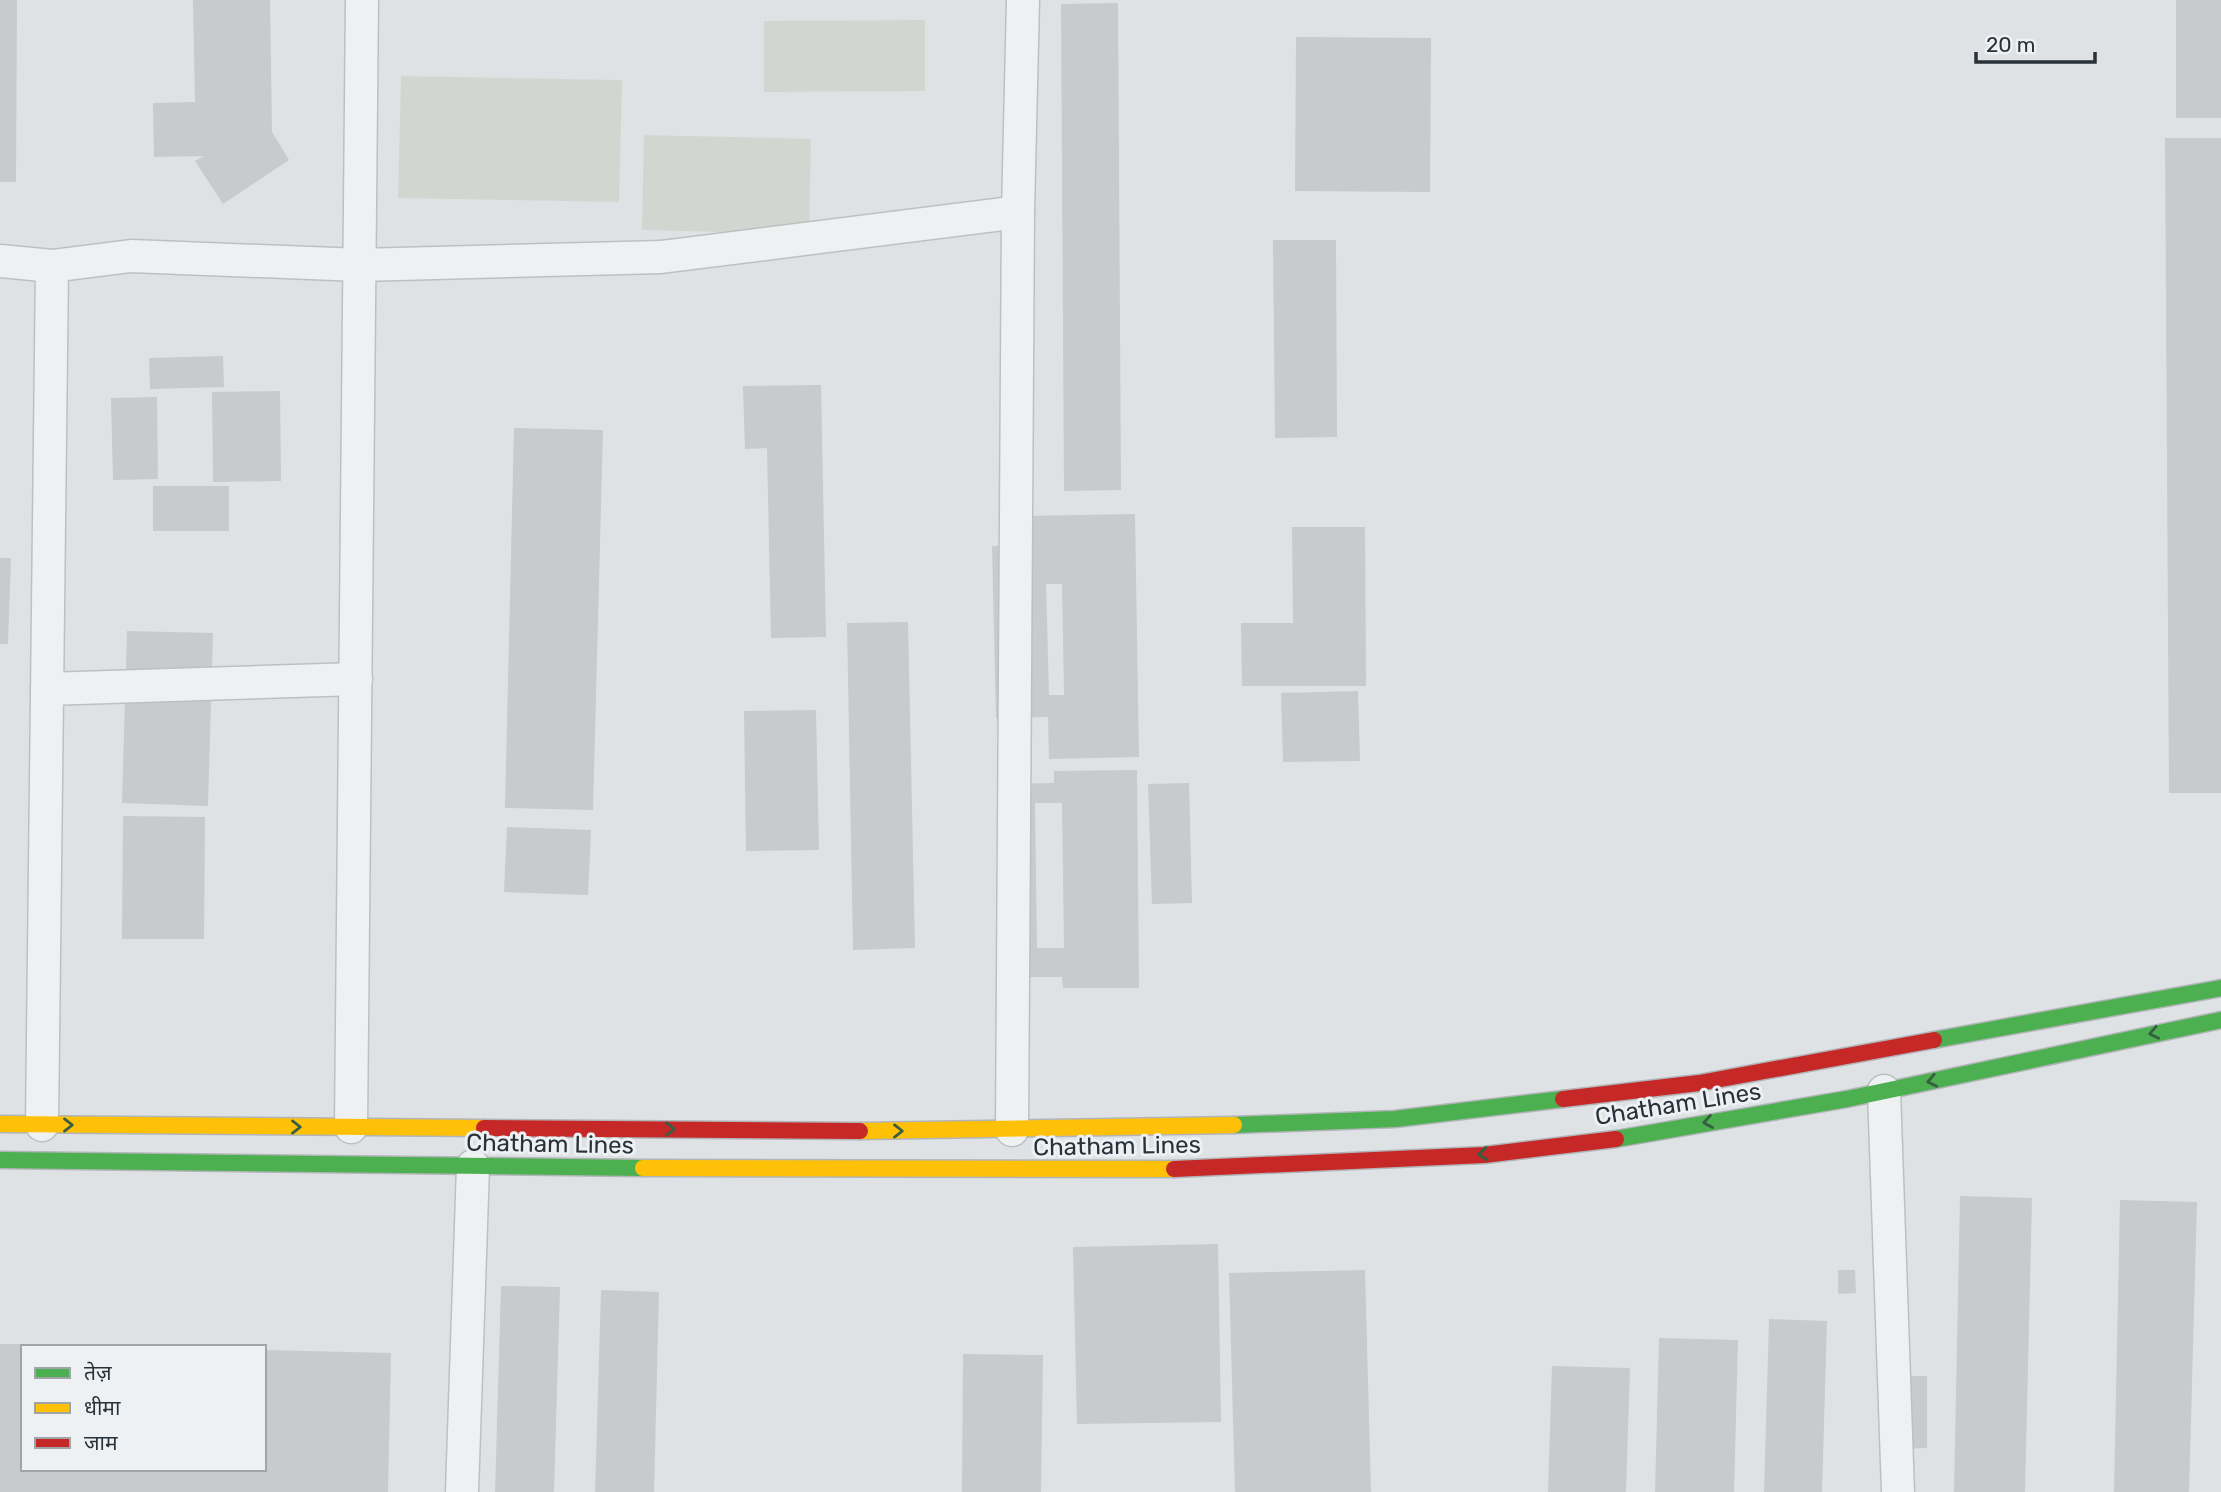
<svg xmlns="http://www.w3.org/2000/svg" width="2221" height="1492" font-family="Rubik,'Noto Sans Devanagari',sans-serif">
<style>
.green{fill:#d1d7d0}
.building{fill:#c8cacc;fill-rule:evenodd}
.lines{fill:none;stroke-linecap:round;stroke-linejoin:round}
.street-casing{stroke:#bdc0c2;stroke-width:35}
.fast-casing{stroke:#b2b5b8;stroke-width:19}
.slow-casing{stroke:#b2b5b8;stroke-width:19}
.jam-casing{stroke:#b2b5b8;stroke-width:19}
.street{stroke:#eef0f1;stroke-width:32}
.fast{stroke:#4caf50;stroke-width:16}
.slow{stroke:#ffc107;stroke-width:16}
.jam{stroke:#c62828;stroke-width:16}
.oneway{stroke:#355e42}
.labels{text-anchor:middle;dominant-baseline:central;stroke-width:6;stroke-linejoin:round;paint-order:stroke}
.street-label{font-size:24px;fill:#29323a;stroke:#edf1f3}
</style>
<rect width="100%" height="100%" fill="#dfe2e4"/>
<g class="green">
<polygon points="925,20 925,91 764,92 764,21"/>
<polygon points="401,76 622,80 619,202 398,198"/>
<polygon points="644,135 811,139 809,234 642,230"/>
</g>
<g class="building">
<polygon points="0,0 17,0 16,182 0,182"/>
<polygon points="193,0 270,0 272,132 289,160 223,204 195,161 204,156 154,157 153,103 195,102"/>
<rect x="2176" y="0" width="45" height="118"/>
<polygon points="1118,3 1121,490 1064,491 1061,4"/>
<polygon points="1296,37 1431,38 1430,192 1295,191"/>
<polygon points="2165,138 2221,138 2221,793 2169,793"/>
<polygon points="1273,240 1336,240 1337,437 1275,438"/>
<polygon points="223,356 224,387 150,389 149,358"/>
<polygon points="821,385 826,637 771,638 767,448 745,449 743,386"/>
<polygon points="280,391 281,481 213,482 212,392"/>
<polygon points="157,397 158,479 113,480 111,398"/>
<polygon points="514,428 603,430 593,810 505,808"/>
<rect x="153" y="486" width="76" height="45"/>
<path d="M1135 514 1139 757 1049 759 1048 717 996 718 992 546 1024 545 1023 516ZM1046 584H1062L1064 695H1049Z"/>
<polygon points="1292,527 1365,527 1366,686 1242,686 1241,623 1293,623"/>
<polygon points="0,558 11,558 8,644 0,644"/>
<polygon points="908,622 915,948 853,950 847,623"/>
<polygon points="127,631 213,633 208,806 122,803"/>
<polygon points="1358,691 1360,761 1283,762 1281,693"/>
<polygon points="816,710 819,850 746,851 744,711"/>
<path d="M1137 770 1139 988H1063L1062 977H1000L997 784 1054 783V771ZM1035 803H1062L1064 948H1037Z"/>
<polygon points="1189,783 1192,903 1152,904 1148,784"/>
<polygon points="123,816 205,817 204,939 122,939"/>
<polygon points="507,827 591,830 588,895 504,892"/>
<polygon points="1960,1196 2032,1198 2025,1492 1954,1492"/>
<polygon points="2120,1200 2197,1202 2189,1492 2114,1492"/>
<polygon points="1218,1244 1221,1422 1077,1424 1073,1247"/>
<polygon points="1365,1270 1371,1492 1235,1492 1229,1273"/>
<polygon points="1838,1270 1855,1270 1856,1293 1838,1294"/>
<polygon points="501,1286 560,1287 554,1492 495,1492"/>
<polygon points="601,1290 659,1292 654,1492 595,1492"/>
<polygon points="1769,1319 1827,1321 1822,1492 1764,1492"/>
<polygon points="1659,1338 1738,1340 1734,1492 1655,1492"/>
<polygon points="0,1344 39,1344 39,1347 23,1347 23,1469 264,1469 264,1350 391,1353 388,1492 0,1492"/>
<polygon points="963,1354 1043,1355 1041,1492 962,1492"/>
<polygon points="1552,1366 1630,1368 1626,1492 1548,1492"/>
<polygon points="1900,1376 1927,1376 1927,1448 1900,1449"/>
</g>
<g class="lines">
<g class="street-casing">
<g id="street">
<polyline points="0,261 52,266 131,256 360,265 661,257 1018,212"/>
<polyline points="47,689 356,679"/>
<polyline points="1884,1091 1898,1492"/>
<polyline points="42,1125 52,266"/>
<polyline points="351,1127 362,0"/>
<polyline points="1012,1130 1018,212 1023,0"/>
<polyline points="462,1492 473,1166"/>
</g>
</g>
<g class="fast-casing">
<g id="fast">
<polyline points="1934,1040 2221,988"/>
<polyline points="1234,1125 1395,1119 1563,1099"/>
<polyline points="1616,1139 1847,1099 2221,1020"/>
<polyline points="0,1160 643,1168"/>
</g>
</g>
<g class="slow-casing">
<g id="slow">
<polyline points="0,1124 484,1128"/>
<polyline points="860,1131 1234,1125"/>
<polyline points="643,1168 1174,1169"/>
</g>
</g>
<g class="jam-casing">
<g id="jam">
<polyline points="1563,1099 1699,1083 1934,1040"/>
<polyline points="484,1128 860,1131"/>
<polyline points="1174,1169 1484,1155 1616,1139"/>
</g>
</g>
<use href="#street" class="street"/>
<use href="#fast" class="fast"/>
<use href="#slow" class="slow"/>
<use href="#jam" class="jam"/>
</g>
<defs><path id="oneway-chevron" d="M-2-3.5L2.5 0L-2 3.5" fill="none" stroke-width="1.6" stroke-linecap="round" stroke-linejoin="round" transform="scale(1.75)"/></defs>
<g class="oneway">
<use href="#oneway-chevron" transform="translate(2154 1033) rotate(168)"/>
<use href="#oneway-chevron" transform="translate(1932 1081) rotate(168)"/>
<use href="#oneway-chevron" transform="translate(1708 1122) rotate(170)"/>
<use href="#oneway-chevron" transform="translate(68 1125)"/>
<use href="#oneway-chevron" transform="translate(296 1127)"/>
<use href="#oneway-chevron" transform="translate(670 1129)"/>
<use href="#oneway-chevron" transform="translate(898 1131)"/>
<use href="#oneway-chevron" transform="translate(1483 1154) rotate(175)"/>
</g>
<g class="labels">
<g class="street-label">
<text transform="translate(1678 1104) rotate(-9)">Chatham Lines</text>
<text transform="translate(550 1144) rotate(1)">Chatham Lines</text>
<text transform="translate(1117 1146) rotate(-1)">Chatham Lines</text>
</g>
</g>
<rect x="21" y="1345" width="245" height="126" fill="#edf1f3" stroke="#9fa5a9" stroke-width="2"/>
<rect x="35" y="1368" width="35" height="10" fill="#4caf50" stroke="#9fa5a9" stroke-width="2"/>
<text x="84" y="1380" font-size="21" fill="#29323a">तेज़</text>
<rect x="35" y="1403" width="35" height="10" fill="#ffc107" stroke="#9fa5a9" stroke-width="2"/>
<text x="84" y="1415" font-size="21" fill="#29323a">धीमा</text>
<rect x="35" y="1438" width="35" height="10" fill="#c62828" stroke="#9fa5a9" stroke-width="2"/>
<text x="84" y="1450" font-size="21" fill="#29323a">जाम</text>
<path d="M1976 52v10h119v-10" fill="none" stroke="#29323a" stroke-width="3.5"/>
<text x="1986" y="52" font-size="21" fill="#29323a" stroke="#edf1f3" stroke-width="5" paint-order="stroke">20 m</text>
</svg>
